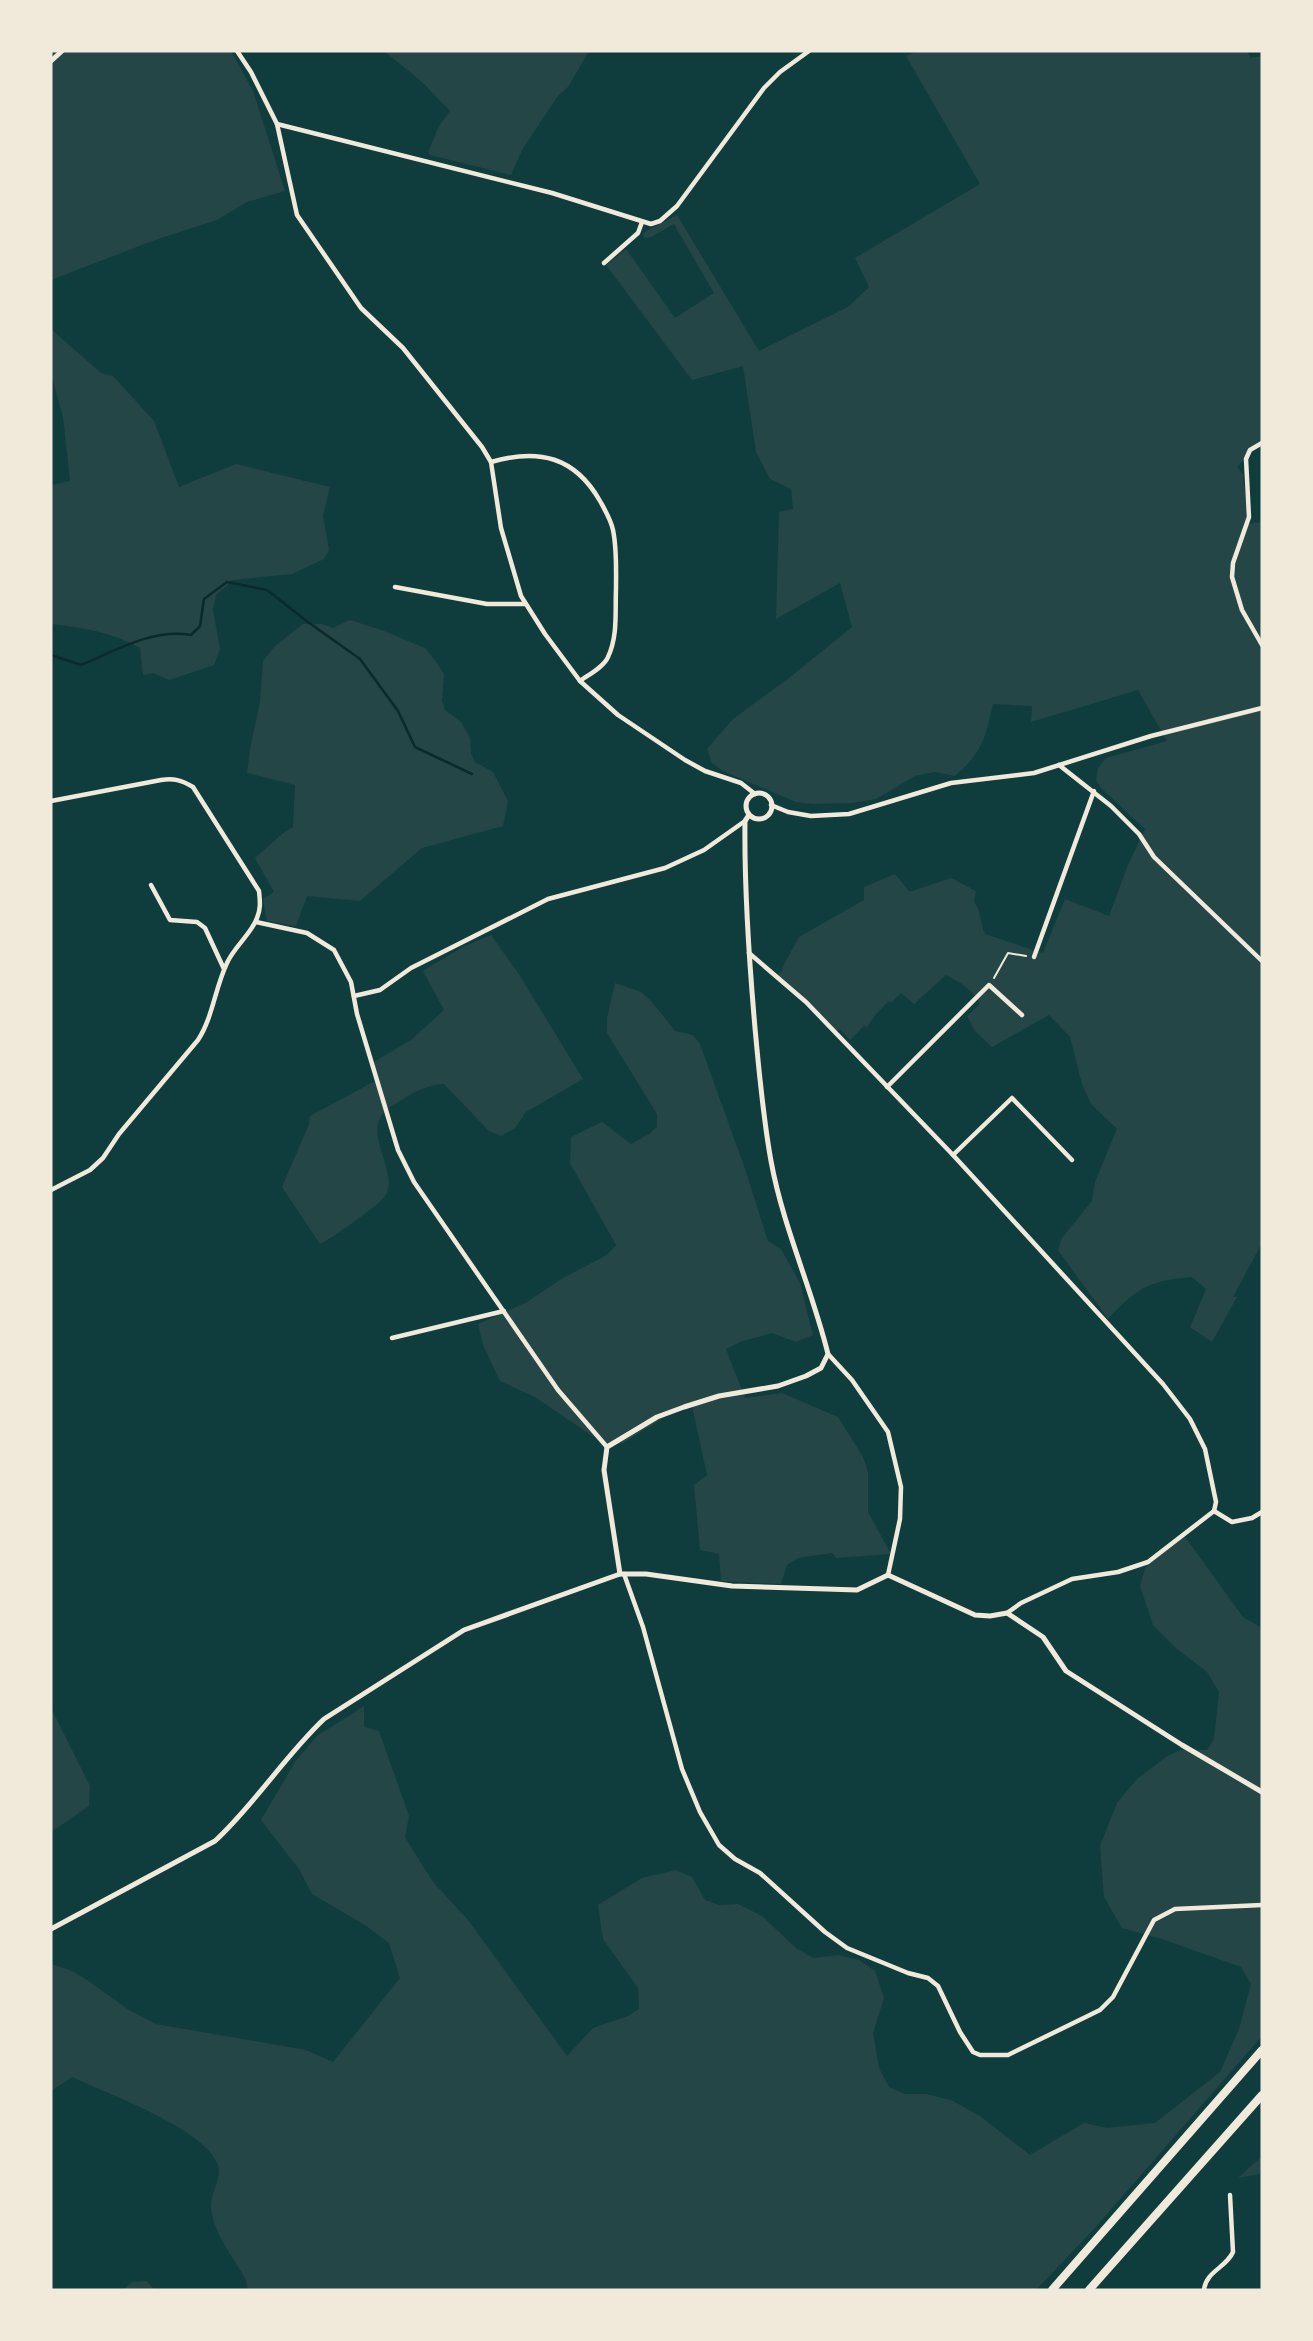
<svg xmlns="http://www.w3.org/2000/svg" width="1313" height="2341" font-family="'Archivo Narrow',sans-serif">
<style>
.green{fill:#244646}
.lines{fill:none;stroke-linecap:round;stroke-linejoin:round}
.stream{stroke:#0a2a2b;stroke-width:2.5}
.path{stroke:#f1e9da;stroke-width:2}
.minor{stroke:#f1e9da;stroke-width:4.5}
.tertiary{stroke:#f1e9da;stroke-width:5}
.motorway{stroke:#f1e9da;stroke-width:8}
</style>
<rect width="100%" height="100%" fill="#0f3d3e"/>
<g class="green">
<polygon points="51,51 231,51 253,91 285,191 247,202 217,220 155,240 51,280"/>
<polygon points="384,51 589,51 568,87 557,97 522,150 511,175 430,155 428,152 439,126 450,111 421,81"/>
<path d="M917 51H1247L1250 58 1262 56V441L1237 467 1243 474 1248 524 1262 522V1243L1233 1297H1237L1212 1342 1190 1327 1206 1289 1192 1277C1151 1280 1136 1288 1108 1319L1058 1250 1062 1238 1092 1201 1095 1182 1117 1129 1091 1104 1082 1084 1070 1037 1049 1015 992 1047 975 1031 967 1016 980 1004C974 991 960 982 946 975L914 1004 901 993 892 1002H888L876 1014 867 1027 864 1026 850 1040 840 1029 835 1033 806 1002 776 976 783 970 782 968 799 937 864 900V887L895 874 909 891H912L951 878 976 891 974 902C981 910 980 923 985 934L1043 953 1065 899 1109 916 1128 865 1145 829 1101 788 1096 780 1098 768 1106 758 1167 741 1138 690 1031 722 1032 706 993 704C985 738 983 752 955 776L935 772 915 776 876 799 852 803 812 804 796 802 723 771 712 763 707 749 733 719 789 678 852 627 840 583 776 619 779 512 793 509 791 489 770 479 756 452 743 366 692 380 606 265 626 249 675 318 714 293 674 224 651 237 644 238 643 233 677 215 759 351 848 307 869 287 855 258 980 184 906 56Z"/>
<path d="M51 329 101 373 113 376 154 421 179 487 236 464 330 487 323 516 329 550 324 559 292 574 233 580 216 595 213 610 220 649 214 665 169 680 153 673 143 675 140 648C114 633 81 627 51 624V485L70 481 63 417 51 374Z"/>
<polygon points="350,620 384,631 425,648 437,663 444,674 442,701 445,710 461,722 470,738 471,753 475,762 493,772 508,801 503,826 422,848 360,901 307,896 296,926 267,921 263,899 274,892 255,858 282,834 293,827 295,785 247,773 250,749 260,702 263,661 275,646 303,624 322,624 333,628"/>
<path d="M491 935 520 976 583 1079 526 1112 515 1128 501 1136 489 1131 444 1084C427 1085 415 1091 400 1101 395 1104 387 1108 383 1113 364 1137 400 1173 385 1196 378 1206 332 1238 320 1244L282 1187 309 1124 310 1116 375 1081 372 1063 411 1040 444 1010 423 971 461 948Z"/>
<polygon points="615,983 641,992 652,1002 675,1031 693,1035 700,1044 745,1169 768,1241 781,1249 800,1283 813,1335 796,1342 772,1333 740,1342 726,1349 745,1398 782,1393 838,1417 863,1457 868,1472 868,1512 891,1554 836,1558 832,1553 798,1558 787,1565 781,1584 721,1581 719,1554 700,1550 694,1485 707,1475 691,1401 623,1443 607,1446 535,1397 500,1381 483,1345 478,1324 527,1302 563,1278 607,1255 616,1245 570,1163 571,1137 602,1122 631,1144 649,1134 657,1127 657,1114 607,1033 607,1018"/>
<path d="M1183 1534 1243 1617 1262 1628V2036L1093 2230 1036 2290H248L246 2280C234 2257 213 2234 211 2207 210 2193 222 2180 218 2165 206 2129 106 2093 72 2077L51 2091V1964L70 1970 87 1980 129 2010 156 2024 306 2050 333 2062 400 1978 389 1943 365 1925 312 1894 299 1869 261 1820 295 1762 317 1736 364 1706V1727L379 1731 409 1816 405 1837 414 1852 433 1882 468 1920 567 2056 593 2028 628 2016 639 2009 638 1988 603 1939 598 1905 642 1878 676 1870 692 1877 705 1900 719 1905 738 1904 762 1916 796 1948 813 1958 839 1955 859 1960 875 1971 884 1998 873 2033 879 2068 889 2087 905 2094H927L953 2101 980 2116 1030 2155 1084 2123 1107 2128 1155 2123 1220 2072 1239 2029 1251 1984 1241 1967 1162 1939 1122 1928 1104 1897 1100 1846 1117 1803 1137 1779 1166 1757 1180 1750H1207L1214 1739 1219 1692 1207 1672 1177 1649 1153 1625 1140 1586 1145 1568Z"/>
<polygon points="51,1708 90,1786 89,1806 51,1832"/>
<polygon points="1262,2156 1262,2179 1260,2174 1238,2178"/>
<polygon points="146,2281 155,2290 123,2290 132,2282"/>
</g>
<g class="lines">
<path class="stream" d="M51 655 81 665C115 651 153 628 191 635L200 626 204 599 227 582 267 590 308 622 360 659 398 711 415 747 472 774"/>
<polyline class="path" points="994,978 1008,953 1026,956"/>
<g class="minor">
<polyline points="237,51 251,72 277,124 297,215 361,308 403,348 482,447 491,462 501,528 521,596 545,634 580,681 618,715 685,760 705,771 741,783 755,794"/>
<polyline points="277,124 552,193 651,224 660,221 677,206 764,88 780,72 809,51"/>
<polyline points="604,263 638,233 642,222"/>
<polyline points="1262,443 1250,450 1246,459 1249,517 1233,563 1232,577 1242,610 1262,645"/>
<path d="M491 462C539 448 575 457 600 501 605 510 611 520 613 530 617 549 616 570 616 589 615 612 618 636 608 657 604 667 588 675 580 681"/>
<polyline points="395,587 487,604 525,604"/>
<polyline points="1059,765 1111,806 1139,834 1154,857 1262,961"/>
<path d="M51 801 161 780C174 778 181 780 193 787L259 891C260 901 261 909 257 918 252 933 234 947 227 963 215 988 213 1017 198 1040L119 1134 103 1158 90 1170 51 1190"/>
<polyline points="771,805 788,812 811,816 849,814 951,783 1034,773 1151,736 1262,708"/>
<polyline points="151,885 170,920 197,922 205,928 224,969"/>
<polyline points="256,922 307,933 334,950 351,982 357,1014 398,1150 414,1182 558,1390 607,1447"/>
<polyline points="749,953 806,1002 953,1155 1163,1384 1190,1419 1205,1449 1216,1502 1214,1511"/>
<polyline points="1034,957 1094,791"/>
<polyline points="354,996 380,990 411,968 548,899 665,868 704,850 745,821"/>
<polyline points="887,1087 989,985 1022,1015"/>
<polyline points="953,1155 1012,1098 1072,1160"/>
<polyline points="392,1338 504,1311"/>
<polyline points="828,1354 852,1380 888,1432 901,1487 900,1519 888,1575"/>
<polyline points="1214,1511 1232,1522 1252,1518 1262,1512"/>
<polyline points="624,1574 643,1627 682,1769 700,1812 719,1845 735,1859 760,1873 825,1932 847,1948 908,1973 928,1978 938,1986 960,2032 973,2052 980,2055 1008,2055 1100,2010 1113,1997 1154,1920 1175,1909 1262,1905"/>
<polyline points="1007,1613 1021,1603 1072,1579 1118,1572 1148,1562 1214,1511"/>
<path d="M1204 2290C1206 2271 1226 2268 1233 2252L1230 2195"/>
</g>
<g class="tertiary">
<polyline points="51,61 62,51"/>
<circle cx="759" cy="806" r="13"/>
<path d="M620 1574 604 1470 607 1447 657 1417 684 1407 719 1396 778 1386 806 1376 821 1368 828 1354C812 1289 783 1227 771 1161 763 1117 759 1072 755 1028 749 959 744 891 745 821L749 815"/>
<path d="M51 1929 215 1841C255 1804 284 1757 324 1719L464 1630 620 1574H646L732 1586 857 1590 888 1575 975 1615 990 1616 1007 1613 1043 1637 1066 1671 1182 1745 1262 1792"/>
</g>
<g class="motorway">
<polyline points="1052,2290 1262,2050"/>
<polyline points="1089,2290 1262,2095"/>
</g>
</g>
<rect width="1313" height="2341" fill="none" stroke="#f1e9da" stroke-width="105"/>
</svg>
